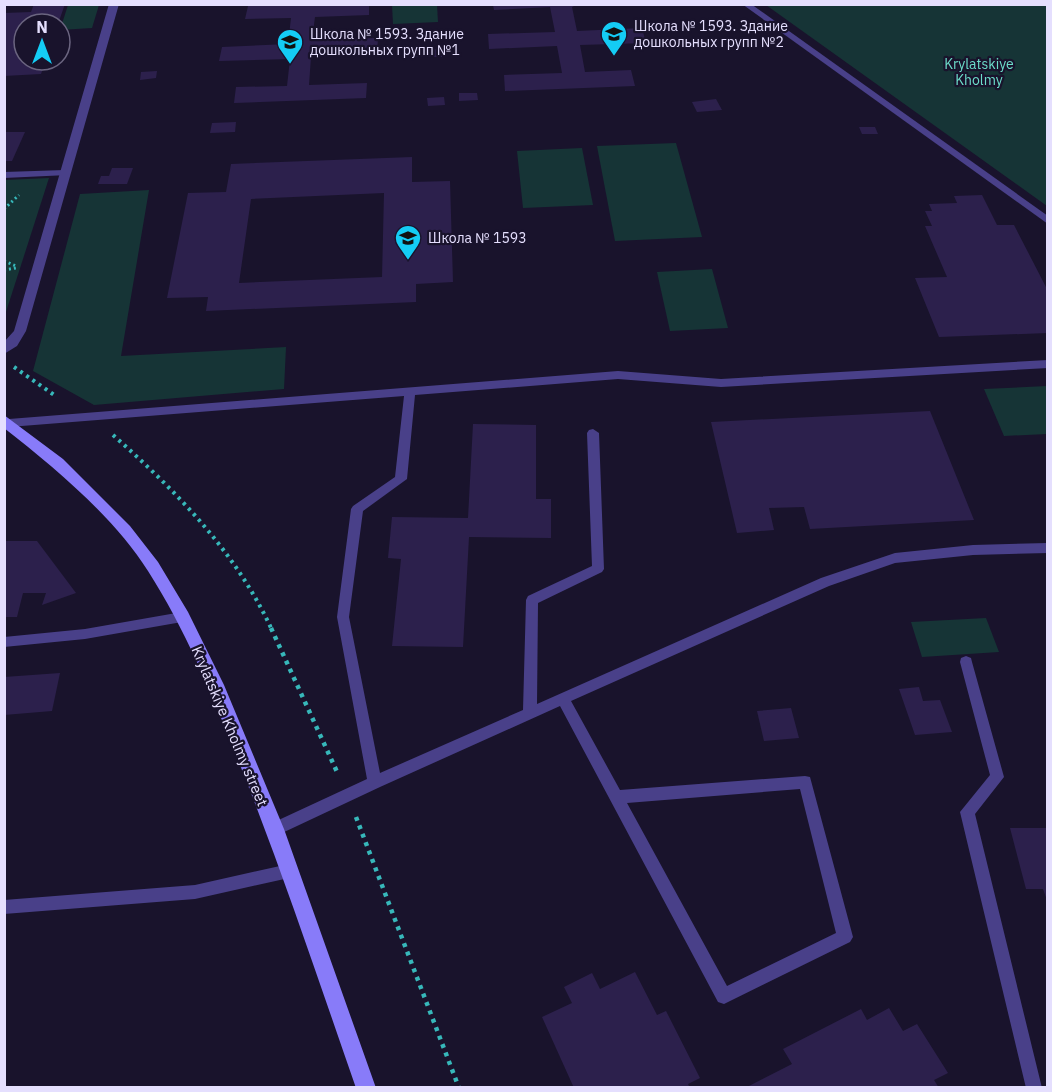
<svg xmlns="http://www.w3.org/2000/svg" width="1052" height="1092" font-family="'IBM Plex Sans',sans-serif">
<style>
.green{fill:#163436}
.building{fill:#2c204c;fill-rule:evenodd}
.lines{fill:none;stroke-linecap:round;stroke-linejoin:round}
.path-far2{stroke:#37b8ba;stroke-width:3;stroke-dasharray:2 3;stroke-linecap:butt}
.path-far1{stroke:#37b8ba;stroke-width:4;stroke-dasharray:3 4.5;stroke-linecap:butt}
.path{stroke:#37b8ba;stroke-width:4.5;stroke-dasharray:4 5;stroke-linecap:butt}
.lane{fill:#494089;fill-rule:evenodd}
.street{fill:#494089;fill-rule:evenodd}
.secondary{fill:#887bf9;fill-rule:evenodd}
.labels{text-anchor:middle;dominant-baseline:central;stroke-width:4.5;stroke-linejoin:round;paint-order:stroke}
.far-poi-label{font-size:14px;fill:#e5dffe;stroke:#19132c;text-anchor:start}
.far-park-label{font-size:14px;fill:#6cddca;stroke:#19132c}
.street-label{font-size:15px;fill:#e5dffe;stroke:#19132c}
</style>
<rect width="100%" height="100%" fill="#19132c"/>
<g class="green">
<polygon points="68,5 99,5 92,28 60,30"/>
<polygon points="392,5 437,5 438,22 393,24"/>
<polygon points="766,5 1047,5 1047,206"/>
<polygon points="676,143 702,237 615,241 597,146"/>
<polygon points="582,148 593,205 523,208 517,151"/>
<polygon points="49,178 5,315 5,180"/>
<polygon points="149,190 121,356 286,347 284,389 94,405 33,371 80,194"/>
<polygon points="712,269 728,328 670,331 657,272"/>
<polygon points="1047,386 1047,434 1004,436 984,389"/>
<polygon points="986,618 999,652 922,657 911,622"/>
</g>
<g class="building">
<polygon points="34,4 65,4 58,24 24,24 24,60 46,60 41,74 4,76 4,13 31,12"/>
<polygon points="290,4 369,4 369,15 315,17 312,40 378,38 377,54 311,57 309,85 367,83 366,98 234,103 236,87 287,86 290,59 219,61 222,47 288,44 291,18 245,19 248,6"/>
<polygon points="493,5 576,5 572,7 577,31 642,28 646,43 580,45 585,72 631,70 635,86 505,91 504,75 562,73 557,46 489,49 488,34 555,32 550,7 494,10"/>
<polygon points="442,49 442,57 413,57 413,50"/>
<polygon points="157,71 156,78 140,80 141,72"/>
<polygon points="459,93 477,93 478,100 459,101"/>
<polygon points="444,97 445,105 428,106 427,98"/>
<polygon points="716,99 722,110 697,112 692,102"/>
<polygon points="236,122 235,132 210,133 212,123"/>
<polygon points="859,127 875,127 878,134 862,134"/>
<polygon points="4,132 25,132 12,161 4,161"/>
<path d="M412 157V182L450 181 453 282 416 284V302L206 311 208 297 167 298 188 193 226 192 231 164ZM384 193 382 277 239 283 251 199Z"/>
<polygon points="112,168 133,168 127,184 98,184 101,176 109,176"/>
<polygon points="982,195 997,225 1014,225 1048,291 1048,333 939,337 915,278 947,277 925,226 932,226 925,211 932,211 929,204 957,203 954,196"/>
<polygon points="930,411 974,520 810,529 804,507 769,508 774,530 737,533 711,422"/>
<polygon points="473,424 536,425 536,499 551,499 551,538 469,537 463,647 392,646 401,559 388,558 392,517 468,518"/>
<polygon points="4,541 37,541 76,593 42,605 46,593 23,593 17,617 4,617"/>
<polygon points="60,673 52,711 4,715 4,677"/>
<polygon points="919,687 923,701 940,700 952,732 915,735 899,689"/>
<polygon points="791,708 799,738 764,741 757,711"/>
<polygon points="1010,828 1048,828 1048,903 1043,889 1026,889"/>
<polygon points="635,972 657,1015 666,1011 700,1078 688,1084 690,1088 574,1088 542,1017 572,1003 564,987 592,973 600,989"/>
<polygon points="889,1008 903,1031 917,1024 948,1073 934,1080 939,1088 745,1088 792,1064 783,1049 861,1009 867,1020"/>
</g>
<g class="lines">
<g class="path-far2">
<polyline points="4,209 19,195"/>
<polyline points="4,261 16,266"/>
<polyline points="4,270 16,268"/>
</g>
<g class="path-far1">
<polyline points="14,367 57,397"/>
<path d="M113 435C176 491 236 552 272 630"/>
</g>
<g class="path">
<polyline points="271,628 338,774"/>
<polyline points="356,817 459,1088"/>
</g>
<g class="lane">
<polygon points="742,4 751,4 1048,216 1048,224"/>
<polygon points="65,170 68,171 68,175 4,178 4,172"/>
<path d="M1048 360V368L721 387 618 379 415 395 407 479 363 511 349 617 380 773 523 710 526 600 528 596 592 566 587 433 589 430 593 429 599 433 604 569 602 572 538 603 537 704 821 578 895 553 973 545 1048 543V553L973 555 895 563 829 586 571 701 620 790 805 776 810 777 853 937 850 942 724 1004 718 1002 560 706 380 787 280 834 275 836 270 834 268 829 270 824 367 779 337 617 351 509 353 506 395 477 404 396 9 427 4 425 5 420 9 419 618 371 721 379ZM800 789 836 933 727 986 627 803Z"/>
<polygon points="182,612 186,613 188,617 186,621 182,622 85,639 4,647 4,637 85,629"/>
<polygon points="966,656 971,658 972,662 1004,777 975,814 1042,1088 1026,1088 960,812 990,775 960,662 961,658"/>
<polygon points="289,864 294,866 296,871 294,876 289,878 195,899 4,914 4,900 195,885"/>
</g>
<polygon class="street" points="109,4 119,4 26,331 17,346 4,354 4,342 14,331"/>
<path class="secondary" d="M4 415 63 459 130 526 158 562 188 612 224 685 284 829 376 1088H356C317 976 280 864 236 755 211 692 185 629 148 571 113 516 55 468 4 428Z"/>
</g>
<defs>
<g id="school-pin" transform="scale(1.35)"><path d="M0 17L-7.5 6A9.5 9.5 0 1 1 7.5 6Z" fill="#14ccf5" stroke="#19132c"/><path d="M0-5L7-2L0 1L-7-2ZM-4 1L0 2.5L4 1V4Q0 6-4 4Z" fill="#111"/></g>
</defs>
<g fill-rule="evenodd">
<use href="#school-pin" x="614" y="34"/>
<use href="#school-pin" x="290" y="42"/>
<use href="#school-pin" x="408" y="238"/>
</g>
<g class="labels">
<g class="far-poi-label">
<text x="634" y="26">Школа № 1593. Здание<tspan x="634" dy="16">дошкольных групп №2</tspan></text>
<text x="310" y="34">Школа № 1593. Здание<tspan x="310" dy="16">дошкольных групп №1</tspan></text>
<text x="428" y="238">Школа № 1593</text>
</g>
<g class="far-park-label">
<text x="979" y="64">Krylatskiye<tspan x="979" dy="16">Kholmy</tspan></text>
</g>
<g class="street-label">
<text transform="translate(230 726) rotate(67)">Krylatskiye Kholmy street</text>
</g>
</g>
<rect width="1052" height="1092" fill="none" stroke="#e5dffe" stroke-width="12"/>
<g transform="translate(42 42)"><circle r="28" fill="#19132c" stroke="#6b6580" stroke-width="1.5"/>
<path d="M0-4.5L10 22L0 15L-10 22Z" fill="#14ccf5"/>
<text y="-9" font-size="16" font-weight="bold" text-anchor="middle" fill="#e5dffe">N</text>
</g>
</svg>
